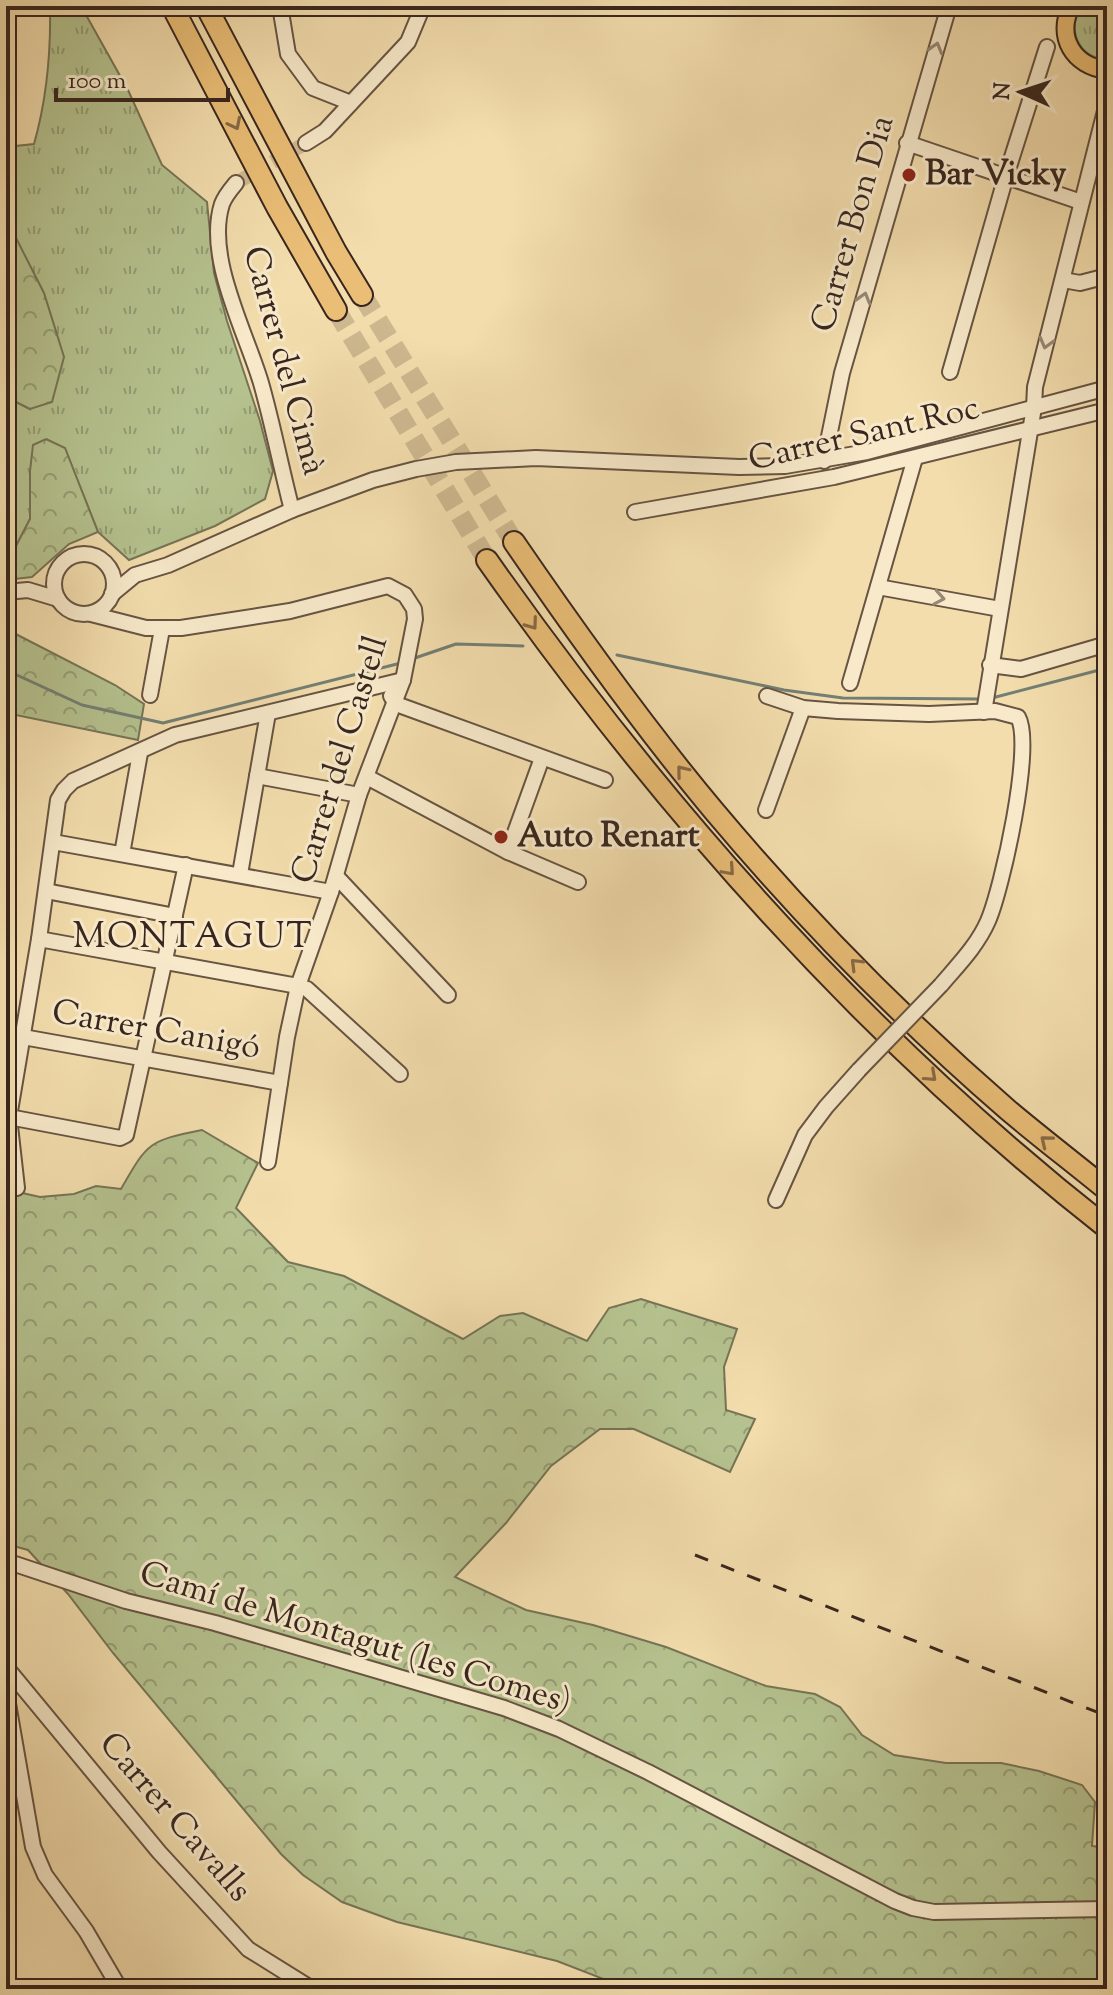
<svg xmlns="http://www.w3.org/2000/svg" width="1113" height="1995" font-family="'Sorts Mill Goudy',serif">
<style>
.grass{fill:url(#grass-tufts);stroke:#767456;stroke-width:2}
.forest{fill:url(#forest-crowns);stroke:#767456;stroke-width:2}
.lines{fill:none;stroke-linecap:round;stroke-linejoin:round}
.stream{stroke:#737f74;stroke-width:3}
.minor-tunnel{stroke:#ceb890;stroke-width:14;stroke-dasharray:14 7;stroke-linecap:butt}
.highway-tunnel{stroke:#ceb890;stroke-width:20;stroke-dasharray:20 10;stroke-linecap:butt}
.minor-casing{stroke:#675442;stroke-width:18}
.major-casing{stroke:#38261e;stroke-width:20}
.highway-casing{stroke:#38261e;stroke-width:24}
.minor{stroke:#f7e9ca;stroke-width:14}
.major{stroke:#eabe76;stroke-width:16}
.highway{stroke:#eabe76;stroke-width:20}
.rail{stroke:#38261e;stroke-width:3;stroke-dasharray:14 14;stroke-linecap:butt}
.minor-bridge-casing{stroke:#675442;stroke-width:18;stroke-linecap:butt}
.minor-bridge{stroke:#f7e9ca;stroke-width:14}
.oneway{stroke:#988874}
.oneway2{stroke:#886a46}
.poi-dot{fill:#8f2418;stroke:#f7e9ca;stroke-width:3}
.labels{text-anchor:middle;dominant-baseline:central;stroke-width:6;stroke-linejoin:round;paint-order:stroke}
.poi-label{font-size:34px;font-weight:bold;fill:#38261e;stroke:#f7e9ca;text-anchor:start}
.street-label{font-size:34px;fill:#38261e;stroke:#f7e9ca}
.neighbourhood-label{font-size:36px;letter-spacing:2px;fill:#38261e;stroke:#f7e9ca}
</style>
<defs>
<pattern id="grass-tufts" width="24" height="20" patternUnits="userSpaceOnUse" patternTransform="scale(2)"><rect width="24" height="20" fill="#b5c28f"/><path d="M3 7l-1-3M5 7V3M7 7l1-3M15 17l-1-3M17 17v-4M19 17l1-3" fill="none" stroke="#949d74"/></pattern>
<pattern id="forest-crowns" width="20" height="18" patternUnits="userSpaceOnUse" patternTransform="scale(2)"><rect width="20" height="18" fill="#b5c28f"/><path d="M2 6a3 3 0 1 1 6 0M12 15a3 3 0 1 1 6 0" fill="none" stroke="#949d74"/></pattern>
</defs>
<rect width="100%" height="100%" fill="#f3ddad"/>
<filter id="stains"><feTurbulence type="fractalNoise" baseFrequency=".0025" numOctaves="4"/><feColorMatrix values="0 0 0 0 .2 0 0 0 0 .09 0 0 0 0 .02 0 0 0 .5 -.17"/></filter>
<radialGradient id="worn" r=".72"><stop offset=".6" stop-color="#630" stop-opacity="0"/><stop offset="1" stop-color="#630" stop-opacity=".3"/></radialGradient>
<g class="grass">
<path d="M50 6H81L128 90 162 165 207 202 214 273 227 321 260 421 273 471 265 499 215 526 129 560 98 532 65 449 30 471V519L13 552 6 551V397L30 409 15 236 6 235V147L34 144C47 98 51 54 50 6Z"/>
<path d="M1082 6H1107V60C1078 57 1066 30 1082 6Z"/>
</g>
<g class="forest">
<polygon points="6,235 15,236 44,293 64,357 52,402 30,409 6,397"/>
<polygon points="46,439 65,448 98,532 69,544 32,577 6,580 6,551 13,552 30,519 30,471 33,445"/>
<polygon points="6,629 115,685 144,704 138,740 6,713"/>
<path d="M202 1130 258 1163 236 1208 288 1262 344 1276 463 1339 500 1316 523 1313 587 1341 609 1308 641 1299 737 1329 724 1367 726 1410 755 1419 730 1472 634 1429H600L551 1466 506 1523 455 1577 526 1610 593 1625 666 1647 766 1686 815 1694 840 1707 862 1735 894 1755 946 1763H1001L1039 1771 1082 1785 1095 1802 1092 1846 1107 1848V1989H621L614 1983 557 1961 397 1922 342 1902 303 1875 281 1854 113 1653 68 1594 28 1550 6 1544V1171L18 1192 40 1197 74 1194 96 1186 121 1189C148 1142 148 1141 202 1130Z"/>
</g>
<g class="lines">
<g class="stream">
<polyline points="617,655 784,690 843,698 981,699"/>
<polyline points="412,659 456,644 523,646"/>
<polyline points="6,670 82,705 163,723 401,663"/>
<polyline points="992,698 1107,668"/>
</g>
<polyline class="minor-tunnel" points="236,183 306,143"/>
<g class="highway-tunnel">
<polyline points="362,295 514,542"/>
<polyline points="336,310 487,560"/>
</g>
<g class="minor-casing">
<g id="minor">
<polyline points="280,6 288,54 313,88 351,103"/>
<polyline points="306,143 325,131 408,42 423,6"/>
<polyline points="907,143 1081,202"/>
<path d="M236 183C231 189 225 196 222 204 205 257 246 332 261 383 273 425 281 468 292 510"/>
<polyline points="1063,280 1080,283 1107,276"/>
<polyline points="950,372 1006,176 1047,47"/>
<polyline points="824,461 842,373 949,6"/>
<polyline points="635,512 834,477 1107,410"/>
<circle cx="84" cy="584" r="30"/>
<polyline points="878,587 1000,609"/>
<polyline points="6,592 28,590 58,599"/>
<polyline points="112,594 135,575 168,565 292,510 373,480 416,469 456,462 536,458 739,467 785,466 867,452 1107,388"/>
<polyline points="91,614 146,628 181,628 290,611 388,586 405,595 414,609 415,619 403,680 359,795 331,892 298,986 287,1037 268,1162"/>
<polyline points="990,665 1021,669 1107,644"/>
<polyline points="850,683 915,458"/>
<polyline points="150,695 162,629"/>
<polyline points="391,696 396,704 605,780"/>
<path d="M767 696 803 708 838 711 929 714 995 711 1018 717C1034 745 1002 889 988 921 977 946 958 965 941 985"/>
<polyline points="984,712 1034,407 1035,387 1107,103"/>
<polyline points="257,776 359,795"/>
<polyline points="367,777 508,852 578,882"/>
<polyline points="766,810 803,708"/>
<polyline points="53,842 331,892"/>
<polyline points="508,852 542,758"/>
<polyline points="122,854 140,753"/>
<polyline points="240,874 268,713"/>
<polyline points="336,876 448,995"/>
<polyline points="46,891 175,916"/>
<polyline points="39,939 298,986 307,989 400,1074"/>
<polyline points="23,1037 280,1083"/>
<polyline points="9,1117 120,1138 126,1135 186,865"/>
<polyline points="17,1188 9,1117 39,939 58,800 64,790 73,781 175,735 403,680"/>
<polyline points="776,1200 805,1135 826,1107 859,1070"/>
<polyline points="6,1561 126,1601 215,1623 504,1708 559,1729 648,1772 895,1901 913,1908 934,1912 1107,1909"/>
<polyline points="6,1667 159,1852 248,1949 312,1989"/>
<polyline points="6,1692 33,1847 45,1875 86,1931 120,1989"/>
</g>
</g>
<g class="major-casing">
<path id="major" d="M1071 6C1056 37 1073 66 1107 70"/>
</g>
<g class="highway-casing">
<g id="highway">
<polyline points="172,6 277,207 336,310"/>
<polyline points="206,6 336,252 362,295"/>
<path d="M514 542C577 634 642 725 714 811 803 917 903 1019 1008 1110 1040 1137 1074 1163 1107 1190"/>
<path d="M487 560C663 810 866 1039 1107 1228"/>
</g>
</g>
<use href="#minor" class="minor"/>
<use href="#major" class="major"/>
<use href="#highway" class="highway"/>
<polyline class="rail" points="695,1555 1107,1716"/>
<g class="minor-bridge-casing">
<polyline id="minor-bridge" points="859,1070 941,985"/>
</g>
<use href="#minor-bridge" class="minor-bridge"/>
</g>
<defs><path id="oneway-chevron" d="M-2-3.5L2.5 0L-2 3.5" fill="none" stroke-width="1.6" stroke-linecap="round" stroke-linejoin="round" transform="scale(2)"/></defs>
<g class="oneway">
<use href="#oneway-chevron" transform="translate(936 48) rotate(-74)"/>
<use href="#oneway-chevron" transform="translate(864 298) rotate(-74)"/>
<use href="#oneway-chevron" transform="translate(1046 343) rotate(105)"/>
<use href="#oneway-chevron" transform="translate(939 598) rotate(10)"/>
</g>
<g class="oneway2">
<use href="#oneway-chevron" transform="translate(235 124) rotate(63)"/>
<use href="#oneway-chevron" transform="translate(532 624) rotate(54)"/>
<use href="#oneway-chevron" transform="translate(682 771) rotate(-129)"/>
<use href="#oneway-chevron" transform="translate(729 870) rotate(48)"/>
<use href="#oneway-chevron" transform="translate(856 964) rotate(-135)"/>
<use href="#oneway-chevron" transform="translate(931 1076) rotate(42)"/>
<use href="#oneway-chevron" transform="translate(1046 1141) rotate(-141)"/>
</g>
<g class="poi-dot">
<circle cx="909" cy="175" r="8"/>
<circle cx="501" cy="837" r="8"/>
</g>
<g class="labels">
<g class="poi-label">
<text x="925" y="175">Bar Vicky</text>
<text x="517" y="837">Auto Renart</text>
</g>
<g class="street-label">
<text transform="translate(854 224) rotate(-74)">Carrer Bon Dia</text>
<text transform="translate(283 361) rotate(75)">Carrer del Cimà</text>
<text transform="translate(864 435) rotate(-13)">Carrer Sant Roc</text>
<text transform="translate(341 760) rotate(-73)">Carrer del Castell</text>
<text transform="translate(156 1031) rotate(10)">Carrer Canigó</text>
<text transform="translate(355 1639) rotate(17)">Camí de Montagut (les Comes)</text>
<text transform="translate(174 1818) rotate(49)">Carrer Cavalls</text>
</g>
<g class="neighbourhood-label">
<text x="193" y="938">MONTAGUT</text>
</g>
</g>
<rect width="1113" height="1995" fill="none" stroke="#f3ddad" stroke-width="32"/>
<rect x="8" y="8" width="1097" height="1979" fill="none" stroke="#38261e" stroke-width="4"/>
<rect x="16" y="16" width="1081" height="1963" fill="none" stroke="#38261e" stroke-width="2"/>
<g transform="translate(1021 92) rotate(273)" stroke="#f7e9ca" stroke-width="6" paint-order="stroke">
<path d="M0-6L14 30L0 20L-14 30Z" fill="#38261e"/>
<text y="-12" font-size="22" font-weight="bold" text-anchor="middle" fill="#38261e">N</text>
</g>
<path d="M56 88v12h172v-12" fill="none" stroke="#38261e" stroke-width="4"/>
<text x="68" y="88" font-size="24" fill="#38261e" stroke="#f7e9ca" stroke-width="6" paint-order="stroke">100 m</text>
<rect width="100%" height="100%" filter="url(#stains)"/>
<rect width="100%" height="100%" fill="url(#worn)"/>
</svg>
